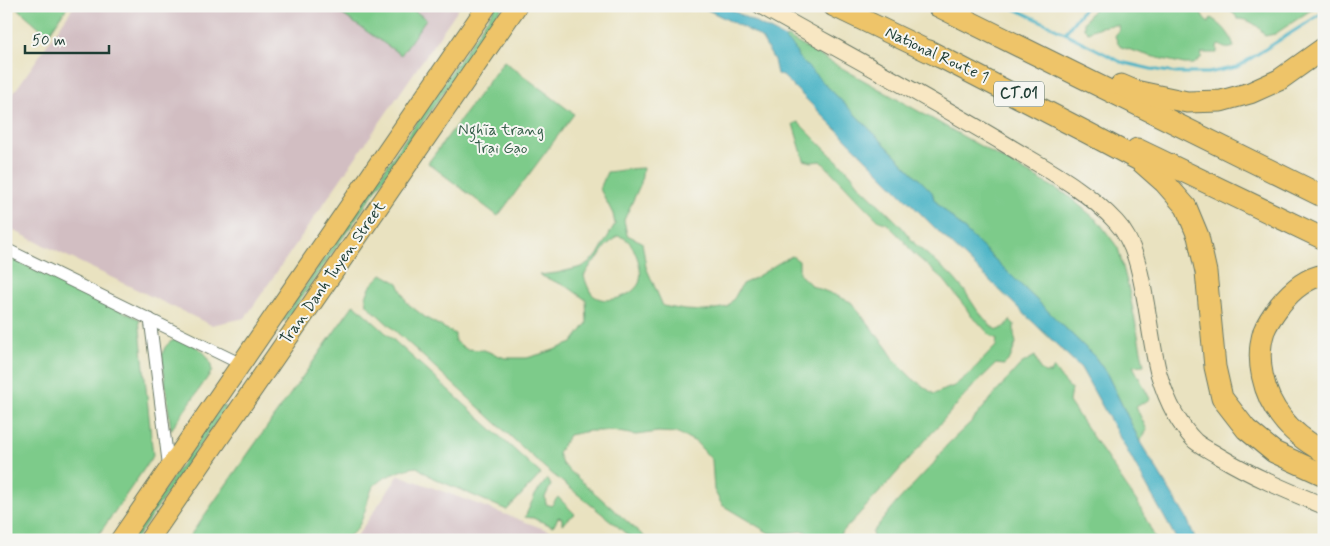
<svg xmlns="http://www.w3.org/2000/svg" width="1330" height="546" font-family="Mynerve,sans-serif">
<style>
.industrial{fill:#d2bec2}
.green{fill:#7dcb8a;stroke:#4e845f;fill-rule:evenodd}
.water{fill:#47b2c5;stroke:#33787c}
.lines{fill:none;stroke-linecap:round;stroke-linejoin:round}
.stream{stroke:#47b2c5;stroke-width:3}
.street-casing{stroke:#667765;stroke-width:13}
.secondary-casing{stroke:#667765;stroke-width:18}
.primary-casing{stroke:#667765;stroke-width:21}
.highway-casing{stroke:#667765;stroke-width:23}
.street{stroke:#fff;stroke-width:11}
.secondary{stroke:#f8e7c3;stroke-width:16}
.primary{stroke:#eec469;stroke-width:19}
.highway{stroke:#eec469;stroke-width:21}
.labels{text-anchor:middle;dominant-baseline:central;stroke-width:4;stroke-linejoin:round;paint-order:stroke}
.shield{fill:#f6f6f2;stroke:#60746d;stroke-width:1}
.shield-label{font-size:15px;font-weight:bold;fill:#1f3d34}
.street-label{font-size:16px;fill:#1f3d34;stroke:#f6f6f2}
.park-label{font-size:16px;fill:#36604a;stroke:#f6f6f2}
</style>
<rect width="100%" height="100%" fill="#f6f6f2"/>
<filter id="ink" filterUnits="userSpaceOnUse"><feTurbulence type="fractalNoise" baseFrequency=".02" numOctaves="2"/><feDisplacementMap in="SourceGraphic" scale="10" xChannelSelector="R" yChannelSelector="G"/><feConvolveMatrix kernelMatrix="1 2 1 2 8 2 1 2 1" color-interpolation-filters="sRGB"/></filter>
<filter id="wash" filterUnits="userSpaceOnUse"><feTurbulence type="fractalNoise" baseFrequency=".0096" numOctaves="4" result="noise"/><feDisplacementMap in="SourceGraphic" scale="20" xChannelSelector="R" yChannelSelector="G"/><feGaussianBlur stdDeviation="1.12" result="paint"/><feColorMatrix in="noise" values="0 0 0 0 0 0 0 0 0 0 0 0 0 0 0 0 0 1.4 0 .05"/><feComposite in="paint" operator="in"/></filter>
<g filter="url(#wash)">
<rect width="100%" height="100%" fill="#e9e2c0"/>
<g class="industrial">
<polygon points="74,6 460,6 245,318 211,325 6,227 6,104"/>
<polygon points="399,475 574,540 354,540"/>
</g>
<g class="green">
<polygon points="15,6 68,6 48,35"/>
<polygon points="345,6 408,6 426,19 401,55 340,13"/>
<polygon points="496,6 503,6 286,320 284,321 282,320"/>
<path d="M1096 6H1201C1201 14 1202 19 1209 23L1211 18C1222 25 1231 34 1234 47 1229 49 1224 49 1220 45L1217 46V53H1202L1201 58 1194 64H1184L1150 56 1121 47 1117 41 1115 36 1119 30 1118 25C1107 25 1098 27 1088 32L1084 28V22Z"/>
<path d="M1218 6H1317L1275 34 1265 36C1260 26 1249 19 1238 19L1231 10H1222Z"/>
<polygon points="787,37 1067,195 1099,222 1118,248 1128,286 1144,365 1133,366 1150,399 1136,407 1147,430 1140,442 1107,374 1095,357 939,205 934,199 932,192 798,57 794,47 785,41 785,38"/>
<polygon points="504,61 574,114 498,216 428,163"/>
<path d="M798 122 828 152 850 173 860 186 900 225 915 244 952 276 964 290 977 310 991 326 998 330 1006 326 1010 320 1014 324V334L1016 343 1010 359 1004 365 996 364 975 384 886 485 835 540H811V538L805 531 784 533H769L722 505 714 490 712 460 696 442 678 433 658 432 636 435 612 431H589L569 435 558 453 562 464 648 540H633L616 525 545 468 367 305 366 296 372 284 382 274 398 283 407 303 426 318 455 334V341L466 349 484 350 505 358H527L551 351 572 343 587 323 586 300 568 287 539 275 557 273 582 267 597 256 615 224 613 214 600 189 607 172C620 171 631 168 643 168L641 183 624 220 627 235 642 242 646 267 663 306 684 310 706 311 727 307 735 297 742 284C760 277 774 264 792 256L799 261V274L812 286 830 293 851 302 887 348 896 362 913 379 934 394 954 386 970 373 996 346 997 339 991 336 977 321 971 316 966 308 944 280 913 253 904 241 886 223 879 221 867 209 821 161 812 162 804 160 793 124ZM617 236C626 237 630 242 634 250 638 258 642 271 640 280 637 296 603 307 592 294 588 289 586 282 584 276L592 263 598 258 605 247Z"/>
<polygon points="6,256 139,319 153,456 95,540 6,540"/>
<path d="M354 304 541 474 507 510 433 478 417 467C406 468 377 478 372 489 366 502 365 518 356 530 353 533 348 537 344 540H187Z"/>
<path d="M176 339C182 339 186 342 191 344 204 350 210 357 212 371L171 430 162 356C164 347 167 343 176 339Z"/>
<polygon points="1035,356 1040,369 1044,373 1051,373 1054,368 1061,378 1071,389 1069,402 1139,505 1156,540 874,540 872,533 897,502 934,463 946,446 972,421 1011,375 1021,364"/>
<polygon points="222,405 226,407 135,540 130,540"/>
<polygon points="547,479 551,485 545,497 546,504 551,506 558,497 575,514 562,524 562,518 558,517 555,524 552,526 533,518 525,517 535,495"/>
</g>
<polygon class="water" points="700,6 724,6 785,38 786,41 794,47 798,57 932,192 934,199 939,205 1095,357 1107,374 1140,442 1187,519 1196,540 1177,540 1081,368 941,234 783,76 777,74 774,60 762,39 754,33"/>
<g class="lines">
<g class="stream">
<polyline points="1009,6 1053,27 1121,62 1151,69 1176,73 1208,73 1237,67 1324,12"/>
<polyline points="1065,33 1086,6"/>
</g>
</g>
</g>
<g filter="url(#ink)">
<g class="lines">
<g class="street-casing">
<g id="street">
<polyline points="6,249 241,364"/>
<polyline points="150,319 169,469"/>
</g>
</g>
<g class="secondary-casing">
<path id="secondary" d="M761 6C843 52 925 96 1005 144 1044 168 1085 188 1116 222 1136 243 1141 276 1146 304 1150 327 1153 352 1159 375 1166 398 1178 424 1195 441 1202 447 1211 451 1219 456 1252 476 1288 491 1324 506"/>
</g>
<g class="primary-casing">
<g id="primary">
<polyline points="120,540 487,6"/>
<polyline points="149,540 517,6"/>
</g>
</g>
<g class="highway-casing">
<g id="highway">
<polyline points="834,6 940,57"/>
<polyline points="938,6 1324,197"/>
<polyline points="929,51 1088,133 1139,160 1165,183 1186,207 1198,236 1206,272 1215,367 1222,398 1246,429 1274,452 1324,475"/>
<polyline points="1121,85 1135,91 1187,102 1221,101 1250,93 1279,80 1324,48"/>
<polyline points="1137,149 1324,239"/>
<path d="M1324 275C1306 278 1291 291 1280 305 1274 313 1268 321 1264 331 1255 359 1263 395 1282 418 1293 433 1308 443 1324 452"/>
</g>
</g>
<use href="#street" class="street"/>
<use href="#secondary" class="secondary"/>
<use href="#primary" class="primary"/>
<use href="#highway" class="highway"/>
</g>
</g>
<g class="labels">
<rect class="shield" x="994" y="81.5" width="50" height="25" rx="4"/>
<g class="shield-label">
<text x="1019" y="94">CT.01</text>
</g>
<g class="street-label">
<text transform="translate(937 55) rotate(25)">National Route 1</text>
<text transform="translate(333 273) rotate(-55)">Tran Danh Tuyen Street</text>
</g>
<g class="park-label">
<text x="501" y="130">Nghĩa trang<tspan x="501" dy="18">Trại Gạo</tspan></text>
</g>
</g>
<rect width="1330" height="546" fill="none" stroke="#f6f6f2" stroke-width="25"/>
<path d="M25 45v8h84v-8" fill="none" stroke="#1f3d34" stroke-width="2.5"/>
<text x="32" y="45" font-size="15" fill="#1f3d34" stroke="#f6f6f2" stroke-width="4" paint-order="stroke">50 m</text>
</svg>
